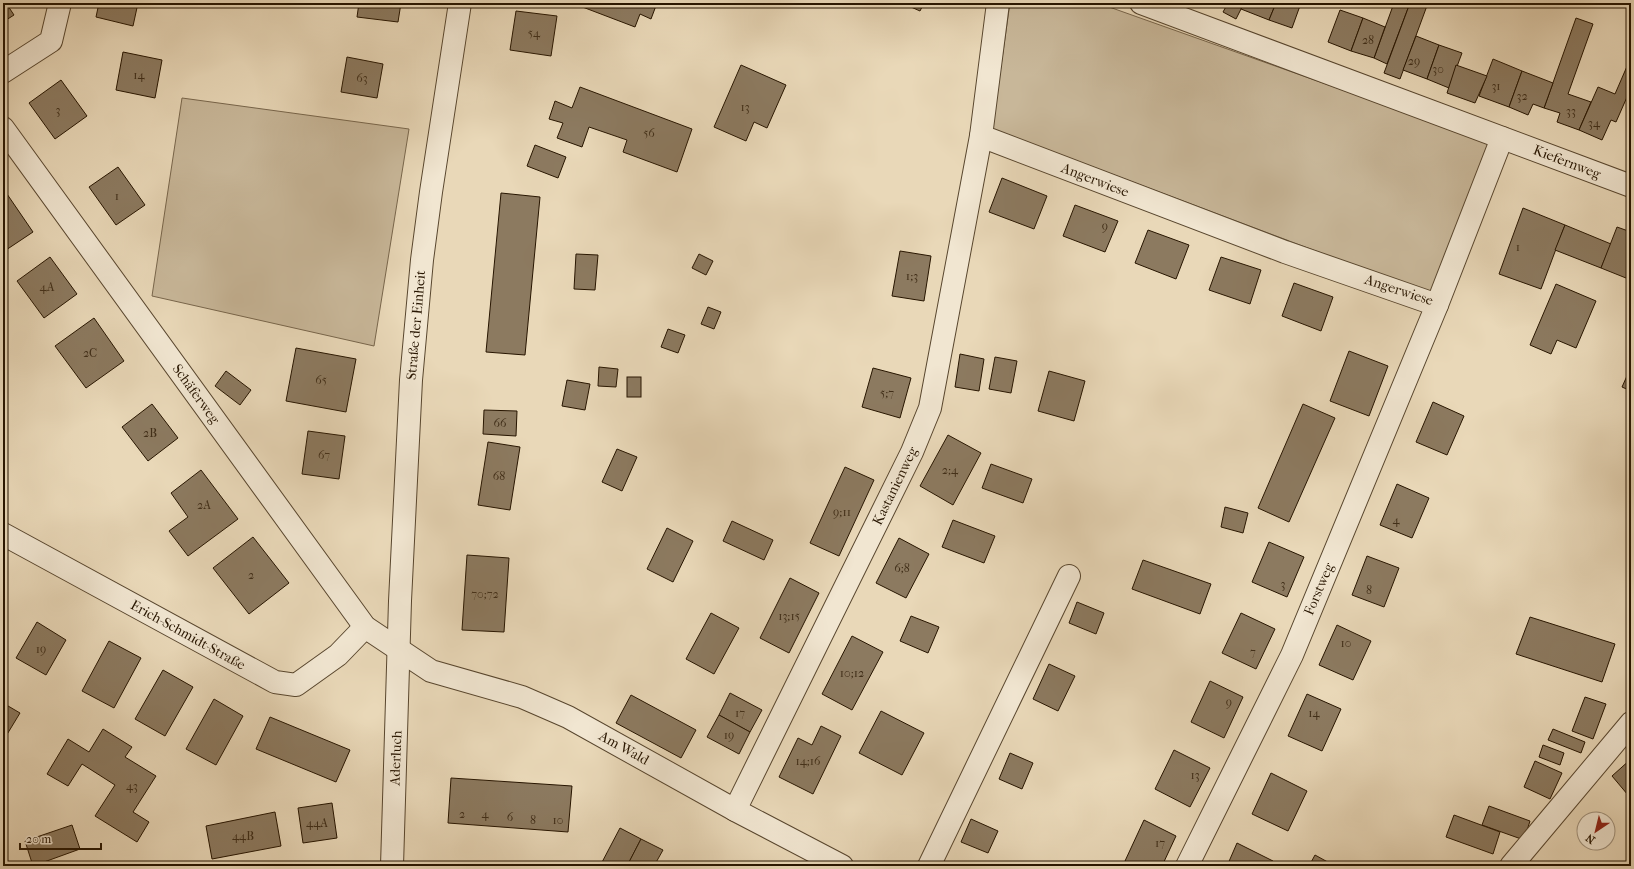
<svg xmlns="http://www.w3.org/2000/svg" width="1634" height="869" font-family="'IM FELL French Canon',serif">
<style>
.green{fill:#c8b799;stroke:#78664c}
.building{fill:#8c7a60;stroke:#271500}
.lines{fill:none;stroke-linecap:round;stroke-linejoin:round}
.minor-casing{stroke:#58462e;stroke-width:24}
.minor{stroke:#f1e6d1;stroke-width:22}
.labels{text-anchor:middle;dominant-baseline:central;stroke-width:3;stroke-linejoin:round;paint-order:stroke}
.number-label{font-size:12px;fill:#402e18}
.street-label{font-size:14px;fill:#271500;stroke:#f1e6d1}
</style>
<rect width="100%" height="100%" fill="#e9d8b8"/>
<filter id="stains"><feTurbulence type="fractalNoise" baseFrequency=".005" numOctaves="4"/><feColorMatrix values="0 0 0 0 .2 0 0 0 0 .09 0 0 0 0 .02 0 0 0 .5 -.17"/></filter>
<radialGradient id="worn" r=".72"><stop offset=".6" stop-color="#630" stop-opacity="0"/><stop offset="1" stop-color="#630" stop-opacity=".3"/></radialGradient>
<g class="green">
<polygon points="1010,3 1098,3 1489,142 1430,294 992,129"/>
<polygon points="182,98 409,129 374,346 152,296"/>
</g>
<g class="building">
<polygon points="3,3 6,3 14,15 3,22"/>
<polygon points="99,3 138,3 133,26 96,17"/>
<polygon points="359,3 401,3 398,22 357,17"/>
<polygon points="572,3 657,3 651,19 640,14 635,27"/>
<polygon points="902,3 924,3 920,11"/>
<polygon points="1228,3 1244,3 1236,19 1223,12"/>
<polygon points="1244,3 1276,3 1269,20 1241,9"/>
<polygon points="1276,3 1301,3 1292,28 1269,20"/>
<polygon points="1394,3 1410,3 1387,64 1374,58"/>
<polygon points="1410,3 1428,3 1400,79 1384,73"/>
<polygon points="1340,10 1363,18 1351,51 1328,42"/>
<polygon points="516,11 557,16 551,56 510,50"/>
<polygon points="1363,18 1385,27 1374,58 1351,51"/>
<polygon points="1576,18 1593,24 1568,94 1591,102 1579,130 1557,122 1560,113 1544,108"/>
<polygon points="1416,36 1439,45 1427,79 1403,70"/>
<polygon points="1439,45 1462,53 1449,88 1427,79"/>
<polygon points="123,52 162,60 155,98 116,90"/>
<polygon points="347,57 383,64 377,98 341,92"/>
<polygon points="1493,59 1522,71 1509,107 1479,96"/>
<polygon points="1628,64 1631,65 1631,88 1616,122 1611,120 1602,140 1579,130 1598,87 1615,94"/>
<polygon points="741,65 786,85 767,128 754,122 746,141 714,127"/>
<polygon points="1456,65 1487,76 1475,103 1447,93"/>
<polygon points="1522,71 1553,83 1544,108 1533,104 1528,115 1509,107"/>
<polygon points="61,80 87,116 55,139 29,103"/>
<polygon points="580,87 692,129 677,172 623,152 627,140 589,127 582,147 557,138 563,123 549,119 555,101 572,108"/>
<polygon points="535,145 566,157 558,178 527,166"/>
<polygon points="118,167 145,205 116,225 89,187"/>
<polygon points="1002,178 1047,196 1034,229 989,212"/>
<polygon points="501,193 540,197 525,355 486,352"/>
<polygon points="7,194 33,232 3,252 3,197"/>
<polygon points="1075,205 1118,221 1105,252 1063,236"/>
<polygon points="1523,208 1565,225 1541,289 1499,274"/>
<polygon points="1565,225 1611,244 1601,268 1555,250"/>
<polygon points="1617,227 1631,232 1631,280 1601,268"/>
<polygon points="1148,230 1189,245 1176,279 1135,263"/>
<polygon points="900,251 931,256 924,301 892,296"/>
<polygon points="576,254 598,255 595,290 574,289"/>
<polygon points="699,254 713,261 706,275 692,268"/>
<polygon points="50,257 77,294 44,318 17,281"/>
<polygon points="1221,257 1261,270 1250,304 1209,290"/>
<polygon points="1294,283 1333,297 1321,331 1282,316"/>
<polygon points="1556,284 1596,301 1576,348 1557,340 1551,354 1530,345"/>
<polygon points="708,307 721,312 714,329 701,324"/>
<polygon points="94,318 124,361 86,388 55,346"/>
<polygon points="668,329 685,335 678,353 661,347"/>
<polygon points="296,348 356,359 346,412 286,401"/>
<polygon points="1349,351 1388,366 1369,416 1330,401"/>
<polygon points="960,354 984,359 979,391 955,387"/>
<polygon points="995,357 1017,361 1011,393 989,389"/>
<polygon points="599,367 618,369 616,387 598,386"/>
<polygon points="1631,367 1631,391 1622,387"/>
<polygon points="873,368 911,378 900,418 862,407"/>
<polygon points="226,371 251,390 240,405 215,386"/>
<polygon points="1049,371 1085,381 1074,421 1038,411"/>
<rect x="627" y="377" width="14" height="20"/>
<polygon points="567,380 590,384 585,410 562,406"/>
<polygon points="1433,402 1464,416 1447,455 1416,442"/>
<polygon points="152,404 178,438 148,461 122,427"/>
<polygon points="1303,404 1335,418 1289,522 1258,508"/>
<polygon points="484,410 517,411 516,436 483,434"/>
<polygon points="308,431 345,436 339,479 302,474"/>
<polygon points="948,435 981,453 953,505 920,486"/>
<polygon points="488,442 520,447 510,510 478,505"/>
<polygon points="617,449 637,457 622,491 602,482"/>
<polygon points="991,464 1032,479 1023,503 982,488"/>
<polygon points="845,467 874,480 839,556 810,543"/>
<polygon points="201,470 238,519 188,556 169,531 188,517 171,493"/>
<polygon points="1397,484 1429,498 1412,538 1380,525"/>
<polygon points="1225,507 1248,513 1243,533 1221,527"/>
<polygon points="953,520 995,536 984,563 942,547"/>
<polygon points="732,521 773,540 764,560 723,541"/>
<polygon points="667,528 693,541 673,582 647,569"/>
<polygon points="253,537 289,583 249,614 213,568"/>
<polygon points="899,538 929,554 906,598 876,583"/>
<polygon points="1269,542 1304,557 1287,597 1252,582"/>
<polygon points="467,555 509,558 504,632 462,630"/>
<polygon points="1367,556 1399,568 1384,607 1352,595"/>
<polygon points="1143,560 1211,584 1200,614 1132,589"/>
<polygon points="790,578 819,593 789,653 760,638"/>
<polygon points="1077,602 1104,613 1096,634 1069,623"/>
<polygon points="711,613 739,628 714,674 686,659"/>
<polygon points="1241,613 1275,629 1256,669 1222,653"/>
<polygon points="911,616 939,627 928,653 900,641"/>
<polygon points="1530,617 1615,644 1602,682 1516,654"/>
<polygon points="37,622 66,640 46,675 16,658"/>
<polygon points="1337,625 1371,641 1353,680 1319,665"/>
<polygon points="852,636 883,652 852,710 822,694"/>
<polygon points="109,641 141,658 114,708 82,691"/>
<polygon points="1049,664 1075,676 1058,711 1033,699"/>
<polygon points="163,670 193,687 165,736 135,719"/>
<polygon points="1210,681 1243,697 1224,738 1191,722"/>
<polygon points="730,693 762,710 750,732 719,715"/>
<polygon points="1307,694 1341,709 1322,751 1288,736"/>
<polygon points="631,695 696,730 681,758 616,723"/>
<polygon points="1585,697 1606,704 1593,739 1572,731"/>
<polygon points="214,699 243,716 216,765 186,749"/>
<polygon points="3,703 20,713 3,741"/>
<polygon points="881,711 924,733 902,775 859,753"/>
<polygon points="719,715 750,732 739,754 707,737"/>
<polygon points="270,717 350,750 336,782 256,749"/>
<polygon points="821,726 841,736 813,794 779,777 798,738 812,745"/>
<polygon points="103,729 132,747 125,757 156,776 133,812 149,822 137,842 95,816 115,785 82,764 68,786 47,774 68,739 89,752"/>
<polygon points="1553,729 1585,742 1581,753 1548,740"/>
<polygon points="1543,745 1564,753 1560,765 1539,757"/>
<polygon points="1174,750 1210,768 1190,807 1155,789"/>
<polygon points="1010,753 1033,763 1022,789 999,779"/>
<polygon points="1631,759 1631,792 1628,795 1612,776"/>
<polygon points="1535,761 1562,773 1550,799 1524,787"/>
<polygon points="1271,773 1307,791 1288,831 1252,814"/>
<polygon points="451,778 572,786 568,832 448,823"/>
<polygon points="332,803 337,838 303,843 298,808"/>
<polygon points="1489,806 1530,821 1524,840 1482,825"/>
<polygon points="275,812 281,846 212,859 206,826"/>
<polygon points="1454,815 1500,832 1493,854 1446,837"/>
<polygon points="971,819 998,831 988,853 961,842"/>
<polygon points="1144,820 1176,836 1162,866 1135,866 1125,861"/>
<polygon points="72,825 80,849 33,866 25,841"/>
<polygon points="620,828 641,839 627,866 600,866"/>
<polygon points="641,839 663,850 654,866 627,866"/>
<polygon points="1237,843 1273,861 1271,866 1227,866"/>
<polygon points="1315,855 1335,866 1309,866"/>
</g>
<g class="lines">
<g class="minor-casing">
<g id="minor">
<polyline points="998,3 981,136 1285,252 1437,305 1502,138"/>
<polyline points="1141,3 1631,186"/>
<polyline points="3,72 51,41 60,3"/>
<polyline points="3,128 365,627 431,671 522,697 568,717 735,810 842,866"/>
<polyline points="3,534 275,682 296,685 338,655 365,627"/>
<polyline points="735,810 912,452 930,408 981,136"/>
<polyline points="392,866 400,601 411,380 422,260 431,192 460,3"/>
<polyline points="929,866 1069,576"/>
<polyline points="1187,866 1292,655 1437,305"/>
<polyline points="1511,866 1631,723"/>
</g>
</g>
<use href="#minor" class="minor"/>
</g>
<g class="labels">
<g class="number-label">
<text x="534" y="33">54</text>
<text x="1368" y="40">28</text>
<text x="1414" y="61">29</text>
<text x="1438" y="69">30</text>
<text x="139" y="75">14</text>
<text x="362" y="78">63</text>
<text x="1496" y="86">31</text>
<text x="1522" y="96">32</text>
<text x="745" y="107">13</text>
<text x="58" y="110">3</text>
<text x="1571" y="111">33</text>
<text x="1594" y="123">34</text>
<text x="649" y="133">56</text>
<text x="117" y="196">1</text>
<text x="1105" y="226">9</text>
<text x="1518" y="247">1</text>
<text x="912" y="276">1;3</text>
<text x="47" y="287">4A</text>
<text x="90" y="353">2C</text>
<text x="321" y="380">65</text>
<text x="887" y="393">5;7</text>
<text x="500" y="423">66</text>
<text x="150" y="433">2B</text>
<text x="324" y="455">67</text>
<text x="950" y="470">2;4</text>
<text x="499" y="476">68</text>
<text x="204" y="505">2A</text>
<text x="842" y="512">9;11</text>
<text x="1396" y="520">4</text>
<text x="902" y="568">6;8</text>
<text x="251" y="575">2</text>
<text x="1283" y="584">3</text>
<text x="1369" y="590">8</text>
<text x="485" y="594">70;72</text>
<text x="789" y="616">13;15</text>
<text x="1346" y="643">10</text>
<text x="41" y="649">19</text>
<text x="1253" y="652">7</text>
<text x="852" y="673">10;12</text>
<text x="1229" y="702">9</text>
<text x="740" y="713">17</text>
<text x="1314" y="713">14</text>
<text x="729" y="735">19</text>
<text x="808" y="761">14;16</text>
<text x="1195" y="775">13</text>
<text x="132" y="786">43</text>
<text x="462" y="814">2</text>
<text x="485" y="814">4</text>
<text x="510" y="817">6</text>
<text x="533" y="820">8</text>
<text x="558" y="820">10</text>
<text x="317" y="823">44A</text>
<text x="243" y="836">44B</text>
<text x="1160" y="843">17</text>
</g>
<g class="street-label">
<text transform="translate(1567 162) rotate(21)">Kiefernweg</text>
<text transform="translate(1095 180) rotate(21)">Angerwiese</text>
<text transform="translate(1399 290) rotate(18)">Angerwiese</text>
<text transform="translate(416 325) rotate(-85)">Straße der Einheit</text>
<text transform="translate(196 394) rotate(54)">Schäferweg</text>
<text transform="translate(895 486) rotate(-64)">Kastanienweg</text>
<text transform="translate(1319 589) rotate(-67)">Forstweg</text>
<text transform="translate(188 635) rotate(29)">Erich-Schmidt-Straße</text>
<text transform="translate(624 748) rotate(29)">Am Wald</text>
<text transform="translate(396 758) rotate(-88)">Aderluch</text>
</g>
</g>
<rect width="1634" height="869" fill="none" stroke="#e9d8b8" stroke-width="16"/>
<rect x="4" y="4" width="1626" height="861" fill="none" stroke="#271500" stroke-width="2"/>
<rect x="8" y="8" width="1618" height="853" fill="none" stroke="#271500"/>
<g transform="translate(1596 831) rotate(215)"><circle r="19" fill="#f1e6d1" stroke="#a0927d"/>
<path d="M0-3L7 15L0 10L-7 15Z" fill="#8f2418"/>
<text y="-6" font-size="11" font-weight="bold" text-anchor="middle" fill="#271500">N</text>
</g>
<path d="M20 843v6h81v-6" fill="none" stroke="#271500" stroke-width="2"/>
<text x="26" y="843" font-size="12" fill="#271500" stroke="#f1e6d1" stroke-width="3" paint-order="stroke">20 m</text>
<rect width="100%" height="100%" filter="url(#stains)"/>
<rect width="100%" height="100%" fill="url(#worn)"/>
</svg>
